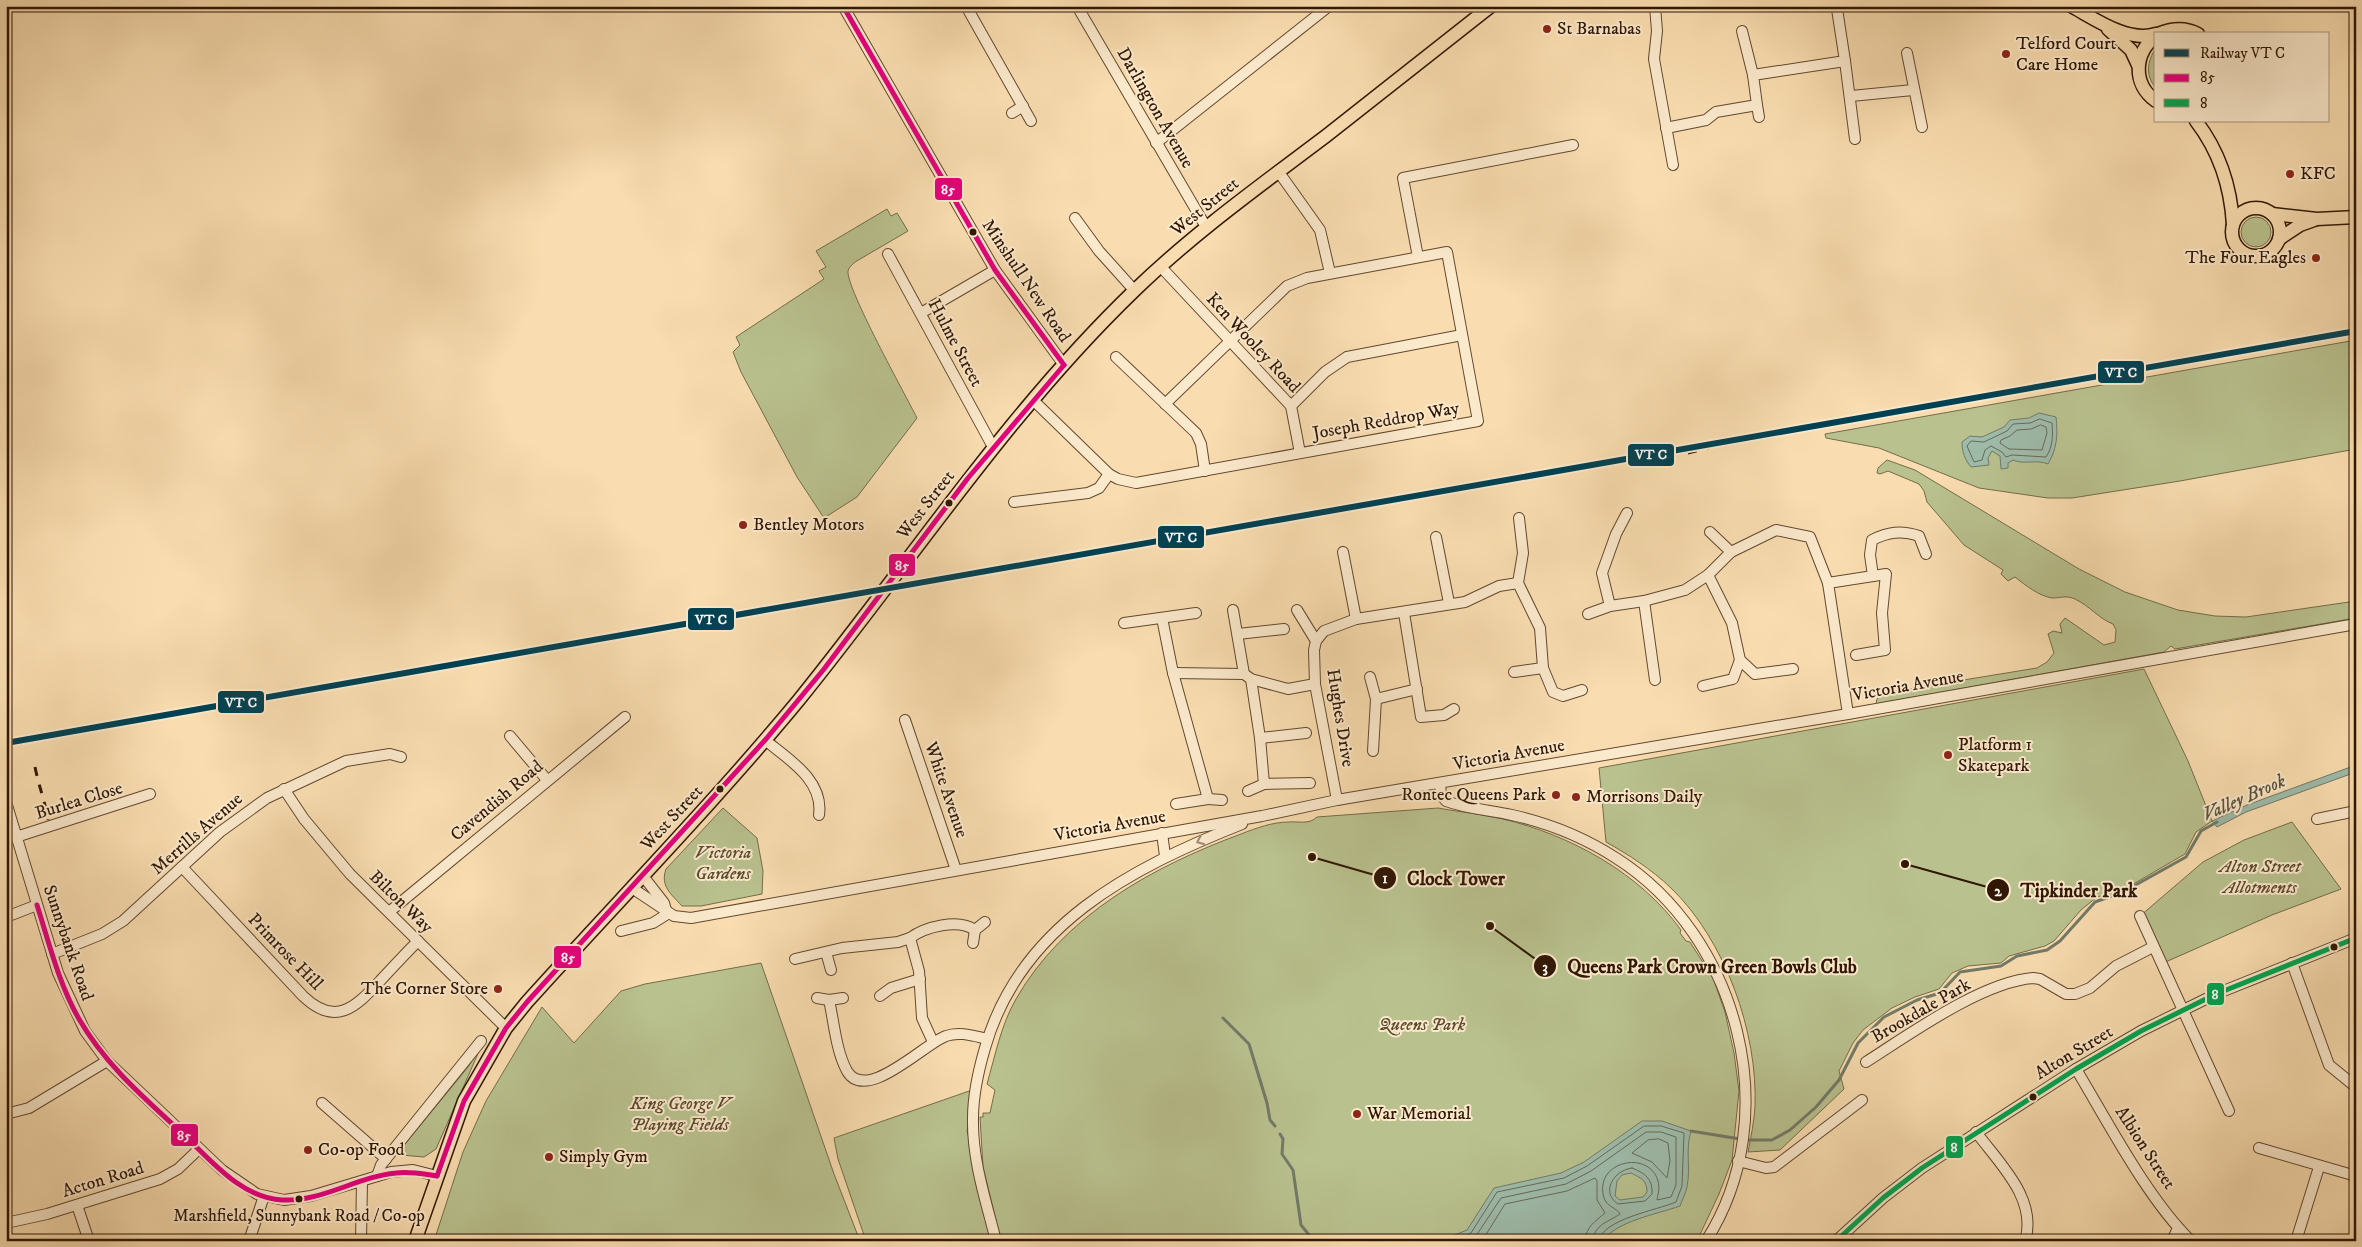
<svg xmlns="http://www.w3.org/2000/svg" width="2362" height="1247" font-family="'IM FELL DW Pica',serif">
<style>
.green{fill:#b9c28f;stroke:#746c4a}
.water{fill:#9ebcab;stroke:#727a68;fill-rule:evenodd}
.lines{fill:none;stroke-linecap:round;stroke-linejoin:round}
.shore{stroke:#676a58;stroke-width:1}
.stream{stroke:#727a68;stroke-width:3}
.minor-casing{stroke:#62482f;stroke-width:12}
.major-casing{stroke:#301704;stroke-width:15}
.minor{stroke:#fbe9cc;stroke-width:10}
.major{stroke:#f9ddb0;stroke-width:12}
.rail{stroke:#301704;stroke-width:3;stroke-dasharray:9 9;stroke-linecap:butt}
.bus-1-casing{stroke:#fbe9cc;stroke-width:9}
.bus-2-casing{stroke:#fbe9cc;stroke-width:9}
.bus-1{stroke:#e5007d;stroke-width:5}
.bus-2{stroke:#00a651;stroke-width:5}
.rail-1-casing{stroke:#fbe9cc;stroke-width:10}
.rail-1{stroke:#004153;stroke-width:6}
.oneway{stroke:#a08a72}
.poi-dot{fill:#8f2418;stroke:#fbe9cc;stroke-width:2}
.bus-dot{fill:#301704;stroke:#fbe9cc;stroke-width:2}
.labels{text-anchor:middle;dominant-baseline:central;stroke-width:4;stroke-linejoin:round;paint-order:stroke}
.bus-label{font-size:17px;fill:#301704;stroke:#fbe9cc}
.poi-label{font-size:18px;fill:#301704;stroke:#fbe9cc;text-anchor:start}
.street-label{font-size:18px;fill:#301704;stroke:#fbe9cc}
.park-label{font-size:18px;font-style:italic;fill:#594a2e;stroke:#fbe9cc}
.water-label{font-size:19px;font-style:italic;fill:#56513e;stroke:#fbe9cc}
.leader{fill:none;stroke:#301704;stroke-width:2}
.callout-dot{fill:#301704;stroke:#fbe9cc;stroke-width:2}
.mark-label{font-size:15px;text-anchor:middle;font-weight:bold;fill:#fff}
.callout-label{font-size:19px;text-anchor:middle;font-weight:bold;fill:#301704;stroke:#fbe9cc;stroke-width:4;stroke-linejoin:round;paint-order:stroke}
.line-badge{stroke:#fbe9cc;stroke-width:2}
.badge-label{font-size:14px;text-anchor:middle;font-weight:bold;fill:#fff}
</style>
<rect width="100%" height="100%" fill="#f9ddb0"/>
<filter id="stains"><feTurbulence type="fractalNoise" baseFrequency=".004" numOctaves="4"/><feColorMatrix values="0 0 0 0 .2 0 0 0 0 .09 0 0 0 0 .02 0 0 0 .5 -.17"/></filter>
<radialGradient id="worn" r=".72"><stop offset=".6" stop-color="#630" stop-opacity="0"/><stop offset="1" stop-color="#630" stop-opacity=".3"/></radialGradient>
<g class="green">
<path d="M2156 48V88C2145 76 2147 61 2156 48Z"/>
<path d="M887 209 891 216 897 213 908 231 855 262C852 265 849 267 848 271 846 288 906 396 917 418L857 497 824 518 797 477 741 372 733 352 740 345 736 337 824 279 819 271 826 267 816 251Z"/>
<circle cx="2256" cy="232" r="15"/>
<polygon points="2356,340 2356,449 2180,481 2072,498 2048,498 1979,488 1879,448 1826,438 1825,434"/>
<path d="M1887 460 1915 470 2079 569 2125 592 2178 610 2215 616 2246 617 2356 601V618L2175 649 2171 646 2164 652 1876 704 1877 699 1884 693 2037 668 2047 662 2054 653 2048 634 2053 631 2062 633 2060 624 2065 618 2104 645 2115 642 2116 630 2113 624C2099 619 2090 606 2075 599 2066 595 2061 598 2052 598 2039 596 2025 585 2015 577L2008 581 2001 574 2003 570 1964 545 1927 502 1924 491 1919 484 1888 471 1880 474 1877 473 1878 468Z"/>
<path d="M2144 669 2188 761 2212 821 2196 832 2185 854 2123 890 2097 897 2081 910 2054 941 2045 946 2009 956 2001 963 1968 966 1952 973 1939 989 1915 997 1892 1008 1863 1030 1853 1043 1839 1071 1844 1089 1780 1150 1748 1152C1751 1137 1754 1122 1755 1107 1758 1032 1725 940 1671 888 1651 869 1629 855 1606 842L1599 768Z"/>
<path d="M723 808 757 838 763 871 762 894 701 906H682C671 894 660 886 666 869Z"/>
<path d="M1438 808C1459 812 1482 814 1503 819 1570 835 1640 873 1681 930L1680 933 1686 941 1690 942 1713 978 1725 1012 1734 1053 1739 1091 1732 1160 1719 1194 1697 1241H1001L983 1167 980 1117H983V1113H990L995 1090 987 1084C995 1056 1001 1025 1016 999 1064 915 1154 866 1241 834 1256 828 1273 822 1289 822 1298 821 1309 825 1317 817Z"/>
<polygon points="2292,822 2341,889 2272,915 2161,964 2140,916 2203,862 2244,840"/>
<polygon points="761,963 834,1174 860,1241 434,1241 463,1152 486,1101 542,1007 574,1043 621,991 645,984"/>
<polygon points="484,1040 436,1149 424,1157 401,1155 401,1149 468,1067"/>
<polygon points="975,1089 967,1131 995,1241 866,1241 838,1159 834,1138"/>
</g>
<g class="water">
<path d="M2039 413 2056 417C2058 435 2057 449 2048 464 2036 459 2024 465 2013 460L2008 463V468L2001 469 2000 456 1992 451 1988 458 1989 465 1971 467C1965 460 1962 452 1962 442L1970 436 1982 437 2004 427 2010 420 2029 418Z"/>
<polygon points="2356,765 2356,772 2246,812 2217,827 2212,821 2247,805"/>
<path d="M1642 1121H1662L1691 1131C1685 1151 1691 1167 1687 1187 1686 1193 1682 1200 1680 1206 1658 1214 1616 1221 1603 1241L1497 1239 1440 1241 1467 1230 1494 1188 1561 1173 1584 1162ZM1631 1173C1641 1178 1647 1180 1647 1192L1643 1197 1620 1200 1615 1196 1617 1181 1622 1175Z"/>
</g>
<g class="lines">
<g class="shore">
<path d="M2040 419 2052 423C2053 435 2053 447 2046 457L2012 455 2006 457 2002 452 1991 446 1985 450 1982 460 1974 462 1967 446 1971 441 1984 442 2007 431 2013 424 2030 423Z"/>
<polygon points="2041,425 2046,427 2047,433 2042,450 2009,449 2000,443 2001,440 2010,436 2017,430 2031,429"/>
<polygon points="1659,1139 1668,1143 1670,1161 1667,1178 1652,1162 1632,1153 1648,1140"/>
<path d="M1632 1168C1645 1173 1653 1179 1652 1194L1645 1201 1618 1204C1600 1192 1614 1170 1632 1168Z"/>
<path d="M1453 1241 1471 1233 1497 1192 1564 1178 1587 1166 1644 1126H1661L1684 1133 1682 1186 1676 1202C1658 1210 1602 1219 1599 1241"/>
<path d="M1469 1241 1476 1236 1501 1198 1566 1184 1591 1171 1646 1132H1661L1676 1137V1185L1671 1197 1657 1200C1658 1194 1660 1188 1658 1181 1649 1149 1593 1161 1604 1198 1607 1207 1617 1208 1620 1214 1609 1222 1594 1224 1593 1241"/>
<path d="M1482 1241 1505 1204 1567 1191 1595 1178 1597 1181V1200L1605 1213C1596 1221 1586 1226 1585 1241"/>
</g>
<g class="stream">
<polyline points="1223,1018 1249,1044 1267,1103 1270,1120 1275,1126"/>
<polyline points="1691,1131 1740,1139"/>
<polyline points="1280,1134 1283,1139 1282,1154 1293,1170 1301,1225 1314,1241"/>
<polyline points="1746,1140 1772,1140 1790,1130 1816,1107 1839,1080 1858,1043 1884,1017 1917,1000 1940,993 1960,972 2001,966 2017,956 2047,950 2060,941 2095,902 2123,892 2186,857 2201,831 2217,822"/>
</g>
<g class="minor-casing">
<g id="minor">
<polyline points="843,6 995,270 1064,365"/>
<polyline points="966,6 1031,121"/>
<polyline points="1077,6 1206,227"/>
<polyline points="1655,6 1657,31 1654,59 1673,165"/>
<polyline points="1742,31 1753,75"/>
<polyline points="1907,53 1922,127"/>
<polyline points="1845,61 1855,139"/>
<polyline points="1851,96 1913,90"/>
<polyline points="1757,105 1759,117"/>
<polyline points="1012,113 1023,106"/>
<polyline points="1666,128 1706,120 1716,112 1757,105 1753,75 1845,61 1837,9 1839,6"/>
<polyline points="1156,143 1329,6"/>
<polyline points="1278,171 1320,230 1330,273"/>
<polyline points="1075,218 1099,251 1134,290"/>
<polyline points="888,254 993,447"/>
<polyline points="1418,257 1403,178 1573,145"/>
<polyline points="1161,267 1291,406 1300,453"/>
<polyline points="921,313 995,270"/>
<polyline points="1116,357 1196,433 1201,444 1205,471"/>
<polyline points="1034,401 1109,474 1118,479 1136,483 1478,421 1447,252 1307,278 1287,286 1165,404"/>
<polyline points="1291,406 1325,372 1347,357 1462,335"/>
<polyline points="1014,502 1088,493 1099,488 1109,474"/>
<polyline points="1710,532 1731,552"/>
<polyline points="1436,537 1449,603"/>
<polyline points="1343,552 1356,619"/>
<polyline points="1708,575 1732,623 1740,660 1755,674 1793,669"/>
<path d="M1873 576 1870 555 1872 540C1888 532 1901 530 1919 536L1926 554"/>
<polyline points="1518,583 1523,553 1519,518"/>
<polyline points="1828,583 1886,574 1882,613 1885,650 1856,655"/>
<polyline points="1644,601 1655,680"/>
<polyline points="1610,606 1602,573 1616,534 1627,513"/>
<polyline points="1233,610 1244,674"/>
<polyline points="1297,610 1316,641"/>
<polyline points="1404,613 1421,717 1444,715 1454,709"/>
<polyline points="1588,614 1610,606 1644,601 1685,590 1708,575 1731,552 1776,530 1810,537 1828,583 1848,714"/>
<polyline points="1162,618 1173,673 1208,799 1176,804"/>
<polyline points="1124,623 1196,613"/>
<polyline points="1238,634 1284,629"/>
<polyline points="1514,672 1543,668"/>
<polyline points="1173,673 1244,674 1251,679 1288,689 1315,684"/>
<polyline points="1370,677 1376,699 1373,751"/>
<polyline points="1251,679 1260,738 1306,733"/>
<polyline points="1703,686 1733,679 1740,660"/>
<polyline points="1376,699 1417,689"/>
<polyline points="905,720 956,870"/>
<polyline points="510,736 547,780"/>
<polyline points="1260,738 1264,784 1310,783"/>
<path d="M765 740C788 759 824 780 819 815"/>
<path d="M1440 783 1441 795 1446 801C1467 809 1490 810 1512 815 1548 823 1585 838 1616 858 1739 936 1786 1116 1706 1241"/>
<polyline points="284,789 304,819 350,874 506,1028"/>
<polyline points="1248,791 1264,784"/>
<polyline points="1208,799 1222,800"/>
<polyline points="1337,800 1315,684 1314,650 1316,641 1324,631 1356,619 1465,602 1499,586 1518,583 1540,628 1543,668 1553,692 1563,696 1582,690"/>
<polyline points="6,802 58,973 85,1031 107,1061 222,1170 257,1194 284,1200 311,1196 391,1172 413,1170 437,1176"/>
<polyline points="2317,819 2356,811"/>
<polyline points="1162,833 1165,856"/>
<polyline points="16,837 150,794"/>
<path d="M182 867 303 996C335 1027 355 1008 380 981 393 967 405 954 418 941"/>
<polyline points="643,876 664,903 666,910"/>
<polyline points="632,888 674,916 691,918 1262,816 1337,800 1848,714 2356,624"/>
<polyline points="389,912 625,717"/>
<polyline points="2140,916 2229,1111"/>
<polyline points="6,917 37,905"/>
<polyline points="621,931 653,923 669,913"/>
<polyline points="973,943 975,930 985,922"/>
<polyline points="826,952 831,970"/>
<polyline points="52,954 102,934 123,921 220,832 267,798 346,761 390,754 401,757"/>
<polyline points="795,959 842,948 898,942 910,938"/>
<polyline points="2292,963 2329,1065 2356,1087"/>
<polyline points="880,996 891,988 920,979"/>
<polyline points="817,998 829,1000 843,998"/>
<path d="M829 1000C834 1022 836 1051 847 1071 866 1104 925 1043 946 1036 959 1031 974 1036 987 1039"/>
<path d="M933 1042 922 1018 919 971 910 938C925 927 958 918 975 930"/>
<path d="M1866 1062C1910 1034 1982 982 2033 978L2040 979 2066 994H2075L2090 988 2116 966 2153 947"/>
<path d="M2076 1069C2108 1122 2147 1198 2191 1241"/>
<polyline points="322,1103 386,1159"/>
<polyline points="6,1114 29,1108 107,1061"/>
<path d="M1976 1132C1999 1163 2038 1199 2025 1241"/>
<polyline points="2259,1148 2356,1176"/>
<polyline points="1738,1161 1766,1168 1774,1167 1862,1100"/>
<polyline points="377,1176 381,1165 481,1041"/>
<polyline points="77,1205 89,1241"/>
<polyline points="6,1223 47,1214 160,1179 178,1169 199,1149"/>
<polyline points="249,1241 264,1196"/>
<polyline points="361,1241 362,1181"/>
<path d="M996 1241C986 1201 972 1160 973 1118 973 1094 978 1072 985 1048 1020 925 1131 868 1242 824"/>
<polyline points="1836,1241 1883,1198 1922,1168 2076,1069 2141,1031 2216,994 2356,938"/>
<polyline points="2172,1241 2178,1228"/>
<polyline points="2296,1241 2319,1167"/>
</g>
</g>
<g class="major-casing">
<g id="major">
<path d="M2071 6C2095 19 2128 43 2156 34"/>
<polyline points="2108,29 2131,50 2138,65"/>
<path d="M2158 34C2172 28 2185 27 2198 34"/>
<path d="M2156 36C2134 53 2132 84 2156 101"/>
<path d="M2196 121C2219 151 2231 188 2233 225"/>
<circle cx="2256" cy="232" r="24"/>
<polyline points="2272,214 2317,219 2356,217"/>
<polyline points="2279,239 2300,225 2314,220"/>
<path d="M415 1241 464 1101 506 1028 527 1002C617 902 712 805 798 701 910 563 1007 413 1135 290 1194 233 1261 185 1326 136 1381 93 1436 49 1491 6"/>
</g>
</g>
<use href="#minor" class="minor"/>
<use href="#major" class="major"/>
<g class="rail">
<polyline points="1688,453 1749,437"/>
<path d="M35 767C39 787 45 801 48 820"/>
</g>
<g class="bus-1-casing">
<g id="bus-1">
<polyline points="843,6 995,270 1064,365"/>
<path d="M37 905C49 943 59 984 79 1019 105 1064 142 1096 180 1131 208 1157 240 1198 282 1200 322 1202 356 1177 396 1173 410 1171 423 1174 437 1176"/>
<polyline points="437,1176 464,1101 506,1028 527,1002 766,739 824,669 968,478 1064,365"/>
</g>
</g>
<g class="bus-2-casing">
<polyline id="bus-2" points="1836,1241 1883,1198 1922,1168 2076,1069 2141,1031 2216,994 2356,938"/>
</g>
<use href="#bus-1" class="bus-1"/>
<use href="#bus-2" class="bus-2"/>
<g class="rail-1-casing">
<polyline id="rail-1" points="6,743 2356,331"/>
</g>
<use href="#rail-1" class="rail-1"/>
</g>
<defs><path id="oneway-chevron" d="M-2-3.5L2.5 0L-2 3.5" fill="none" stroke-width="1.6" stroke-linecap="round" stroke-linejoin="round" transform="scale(1.25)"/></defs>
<use class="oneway" href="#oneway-chevron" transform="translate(1200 841) rotate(157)"/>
<g class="poi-dot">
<circle cx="1547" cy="29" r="5"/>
<circle cx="2006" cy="54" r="5"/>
<circle cx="2290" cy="174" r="5"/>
<circle cx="2316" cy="258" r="5"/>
<circle cx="743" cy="525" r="5"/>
<circle cx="1948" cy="755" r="5"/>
<circle cx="1556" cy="795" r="5"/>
<circle cx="1576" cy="797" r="5"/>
<circle cx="498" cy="989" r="5"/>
<circle cx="1357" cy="1114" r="5"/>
<circle cx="308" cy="1150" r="5"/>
<circle cx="549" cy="1157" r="5"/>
</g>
<g class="bus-dot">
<circle cx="973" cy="232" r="4.5"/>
<circle cx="949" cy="503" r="4.5"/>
<circle cx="720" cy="789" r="4.5"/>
<circle cx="2334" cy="947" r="4.5"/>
<circle cx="2033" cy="1097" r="4.5"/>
<circle cx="299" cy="1199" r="4.5"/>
</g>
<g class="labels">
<g class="bus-label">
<text x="299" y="1216">Marshfield, Sunnybank Road / Co-op</text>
</g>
<g class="poi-label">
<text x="1557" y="29">St Barnabas</text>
<text x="2016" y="44">Telford Court<tspan x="2016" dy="21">Care Home</tspan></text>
<text x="2300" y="174">KFC</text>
<text x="2306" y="258" text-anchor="end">The Four Eagles</text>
<text x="753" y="525">Bentley Motors</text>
<text x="1958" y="745">Platform 1<tspan x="1958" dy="21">Skatepark</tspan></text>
<text x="1546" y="795" text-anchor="end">Rontec Queens Park</text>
<text x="1586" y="797">Morrisons Daily</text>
<text x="488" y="989" text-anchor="end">The Corner Store</text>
<text x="1367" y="1114">War Memorial</text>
<text x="318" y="1150">Co-op Food</text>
<text x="559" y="1157">Simply Gym</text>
</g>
<g class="street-label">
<text transform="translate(1155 108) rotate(60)">Darlington Avenue</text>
<text transform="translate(1205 207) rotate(-39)">West Street</text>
<text transform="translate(1026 281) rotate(56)">Minshull New Road</text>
<text transform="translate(955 343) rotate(62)">Hulme Street</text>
<text transform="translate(1253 343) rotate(47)">Ken Wooley Road</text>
<text transform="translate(1386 421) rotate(-10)">Joseph Reddrop Way</text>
<text transform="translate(926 505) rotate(-52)">West Street</text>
<text transform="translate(1908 686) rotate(-10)">Victoria Avenue</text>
<text transform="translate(1340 718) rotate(81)">Hughes Drive</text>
<text transform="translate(1509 755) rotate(-10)">Victoria Avenue</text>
<text transform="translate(946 790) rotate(71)">White Avenue</text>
<text transform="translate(79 801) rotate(-17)">Burlea Close</text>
<text transform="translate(497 801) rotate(-40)">Cavendish Road</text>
<text transform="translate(672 818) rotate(-47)">West Street</text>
<text transform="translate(1110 826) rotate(-10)">Victoria Avenue</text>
<text transform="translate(197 834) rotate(-41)">Merrills Avenue</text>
<text transform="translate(401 902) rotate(44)">Bilton Way</text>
<text transform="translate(68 943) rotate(71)">Sunnybank Road</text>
<text transform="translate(285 952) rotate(46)">Primrose Hill</text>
<text transform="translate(1921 1011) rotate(-30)">Brookdale Park</text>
<text transform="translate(2074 1053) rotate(-31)">Alton Street</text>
<text transform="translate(2145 1148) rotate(57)">Albion Street</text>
<text transform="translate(103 1180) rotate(-17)">Acton Road</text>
</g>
<g class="park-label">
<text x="723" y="853">Victoria<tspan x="723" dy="21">Gardens</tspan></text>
<text x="2260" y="867">Alton Street<tspan x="2260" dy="21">Allotments</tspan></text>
<text x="1422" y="1025">Queens Park</text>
<text x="680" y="1104">King George V<tspan x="680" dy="21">Playing Fields</tspan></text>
</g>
<g class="water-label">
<text transform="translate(2244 798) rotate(-24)">Valley Brook</text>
</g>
</g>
<path class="leader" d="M1312 857L1385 878M1905 864L1998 890M1490 926L1545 966"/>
<g class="callout-dot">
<circle cx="1312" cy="857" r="5"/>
<circle cx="1905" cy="864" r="5"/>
<circle cx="1490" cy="926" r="5"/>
<circle cx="1385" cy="878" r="12"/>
<circle cx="1998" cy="890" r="12"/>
<circle cx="1545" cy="966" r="12"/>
</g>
<g class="mark-label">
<text x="1385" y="883">1</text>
<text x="1998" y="896">2</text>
<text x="1545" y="972">3</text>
</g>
<g class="callout-label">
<text x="1456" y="885">Clock Tower</text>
<text x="2079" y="897">Tipkinder Park</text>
<text x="1712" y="973">Queens Park Crown Green Bowls Club</text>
</g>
<g class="line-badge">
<rect x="934" y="177" width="29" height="24" rx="5" fill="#e5007d"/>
<rect x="2097" y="360" width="48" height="24" rx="5" fill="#004153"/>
<rect x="1627" y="443" width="48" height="24" rx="5" fill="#004153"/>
<rect x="1157" y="525" width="48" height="24" rx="5" fill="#004153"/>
<rect x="888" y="553" width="28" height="24" rx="5" fill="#e5007d"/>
<rect x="687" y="607" width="48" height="24" rx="5" fill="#004153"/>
<rect x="217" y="690" width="48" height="24" rx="5" fill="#004153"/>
<rect x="553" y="945" width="29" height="24" rx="5" fill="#e5007d"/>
<rect x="2206" y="982" width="19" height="24" rx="5" fill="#00a651"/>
<rect x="170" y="1123" width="29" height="24" rx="5" fill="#e5007d"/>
<rect x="1945" y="1135" width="19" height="24" rx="5" fill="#00a651"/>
</g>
<g class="badge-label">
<text x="948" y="194">85</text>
<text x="2121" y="377">VT C</text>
<text x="1651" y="459">VT C</text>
<text x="1181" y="542">VT C</text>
<text x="902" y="570">85</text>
<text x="711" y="624">VT C</text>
<text x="241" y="707">VT C</text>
<text x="568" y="962">85</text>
<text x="2215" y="999">8</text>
<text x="184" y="1140">85</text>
<text x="1954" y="1152">8</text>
</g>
<rect width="2362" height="1247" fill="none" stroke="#f9ddb0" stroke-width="25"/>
<rect x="8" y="8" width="2347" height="1232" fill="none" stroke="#301704" stroke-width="2.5"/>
<rect x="12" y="12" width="2337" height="1222" fill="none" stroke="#301704"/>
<rect x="2154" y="32" width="175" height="90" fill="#fbe9cc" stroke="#aa957c"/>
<rect x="2164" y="49" width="25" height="8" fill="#004153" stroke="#aa957c"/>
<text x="2200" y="58" font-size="15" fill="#301704">Railway VT C</text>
<rect x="2164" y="74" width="25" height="8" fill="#e5007d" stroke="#aa957c"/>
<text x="2200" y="82" font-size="15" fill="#301704">85</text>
<rect x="2164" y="99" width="25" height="8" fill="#00a651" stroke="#aa957c"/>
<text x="2200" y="108" font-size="15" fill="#301704">8</text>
<rect width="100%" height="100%" filter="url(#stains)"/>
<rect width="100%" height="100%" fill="url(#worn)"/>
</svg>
